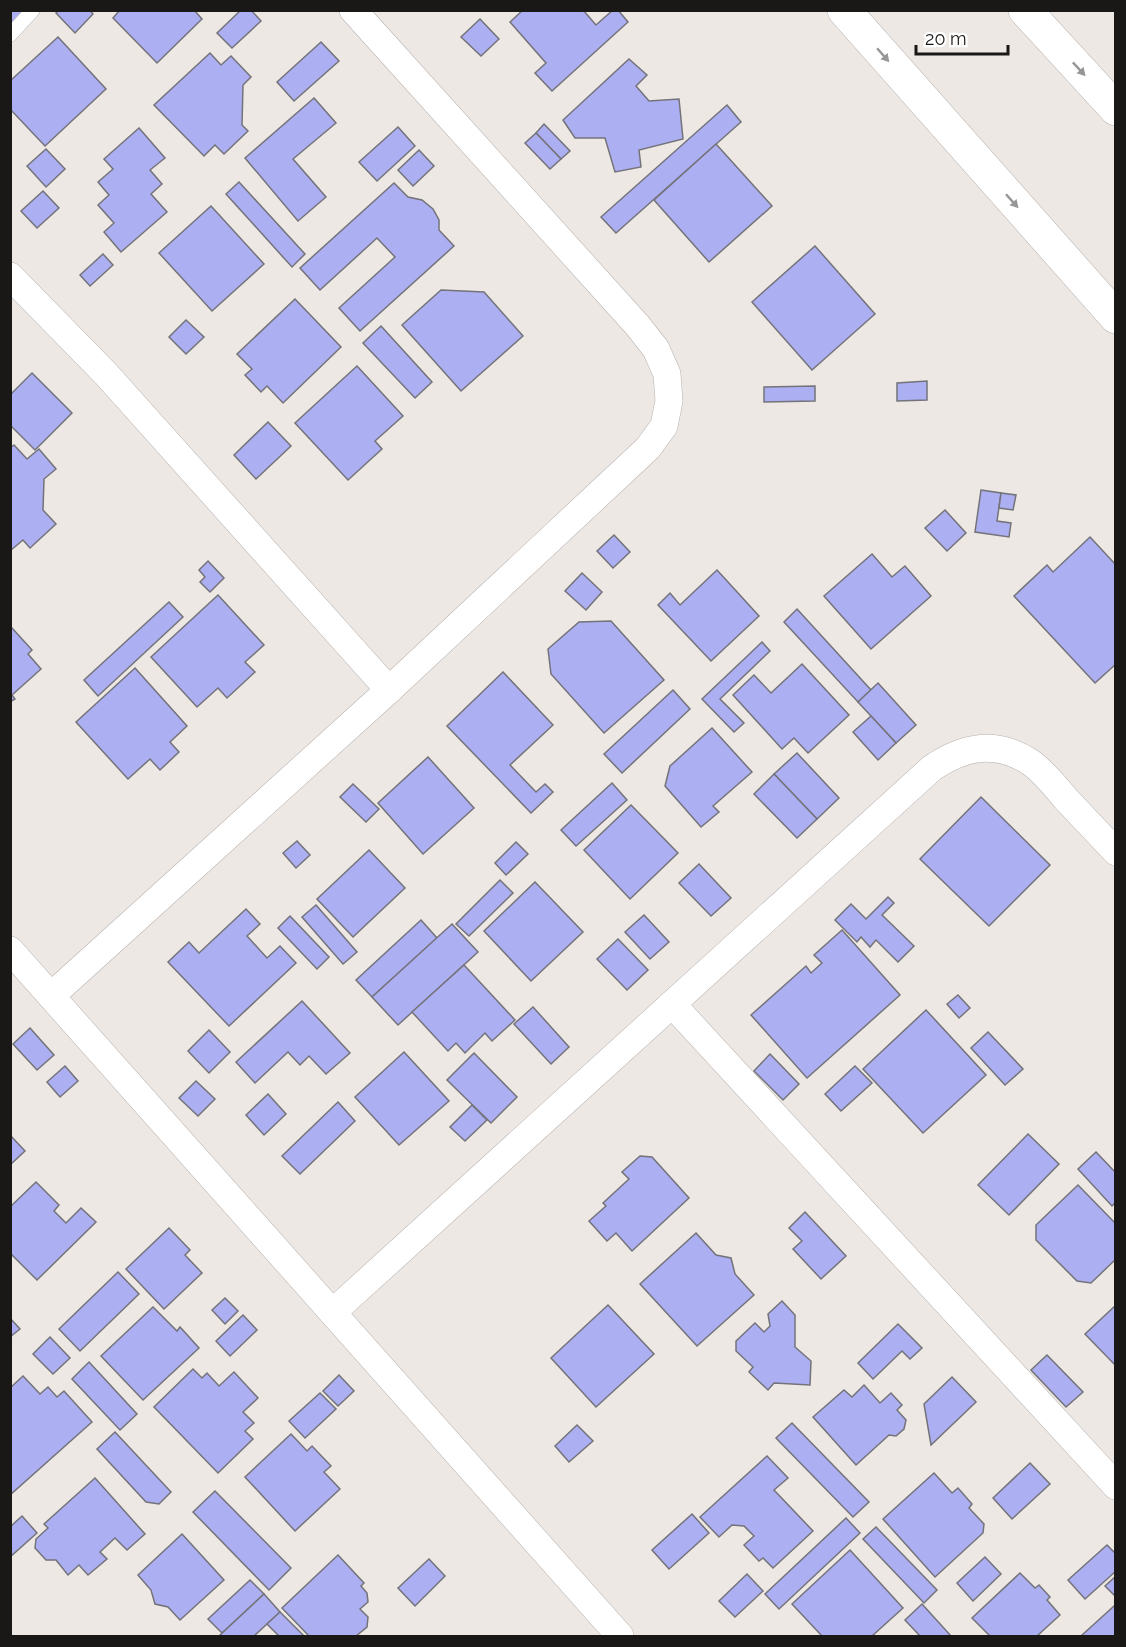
<svg xmlns="http://www.w3.org/2000/svg" width="1126" height="1647" font-family="Raleway,sans-serif">
<style>
.building{fill:#adaff3;stroke:#737379;stroke-width:1.5}
.lines{fill:none;stroke-linecap:round;stroke-linejoin:round}
.lane-casing{stroke:#b8b2ae;stroke-width:15}
.street-casing{stroke:#b8b2ae;stroke-width:28}
.highway-casing{stroke:#b8b2ae;stroke-width:34}
.lane{stroke:#fff;stroke-width:14}
.street{stroke:#fff;stroke-width:27}
.highway{stroke:#fff;stroke-width:33}
.oneway{fill:#989797}
</style>
<rect width="100%" height="100%" fill="#eee8e4"/>
<g class="building">
<polygon points="10,10 25,10 10,26"/>
<polygon points="59,10 90,10 93,14 75,33 56,13"/>
<polygon points="120,10 194,10 202,19 157,63 113,18"/>
<polygon points="241,10 251,10 261,21 232,48 217,33"/>
<polygon points="523,10 583,10 596,25 613,10 618,10 628,22 552,91 535,73 546,63 510,22"/>
<polygon points="480,19 499,39 481,56 461,37"/>
<polygon points="58,37 106,89 45,146 10,109 10,81"/>
<polygon points="321,42 339,61 294,101 277,82"/>
<polygon points="210,53 221,65 231,56 251,77 243,85 242,125 248,131 224,154 215,145 204,156 154,105"/>
<polygon points="629,59 647,75 636,86 649,101 679,99 683,139 639,150 641,167 615,172 605,138 575,138 563,120"/>
<polygon points="314,98 336,123 293,159 326,197 298,221 245,158"/>
<polygon points="727,105 741,122 616,233 601,217"/>
<polygon points="544,124 570,151 561,159 536,133"/>
<polygon points="398,127 415,146 377,181 359,162"/>
<polygon points="139,128 165,158 150,170 162,184 151,194 167,212 121,252 104,232 114,223 98,205 109,195 98,182 113,169 104,159"/>
<polygon points="536,133 561,159 550,169 525,143"/>
<polygon points="716,144 772,206 709,262 654,200"/>
<polygon points="46,149 65,169 46,187 27,166"/>
<polygon points="419,150 434,166 413,186 398,170"/>
<polygon points="239,182 305,254 292,267 226,194"/>
<polygon points="394,183 408,197 422,200 433,209 439,220 439,230 454,246 360,331 339,308 395,257 377,238 320,290 300,268"/>
<polygon points="43,191 59,208 37,228 21,211"/>
<polygon points="211,206 264,264 212,311 159,253"/>
<polygon points="815,246 875,314 812,370 752,302"/>
<polygon points="103,254 113,265 90,286 80,275"/>
<polygon points="441,290 484,292 523,336 461,391 402,325"/>
<polygon points="295,299 341,347 283,403 267,386 261,392 245,375 252,369 237,354"/>
<polygon points="186,320 204,337 186,354 169,337"/>
<polygon points="381,326 432,382 415,398 363,343"/>
<polygon points="357,366 403,416 375,441 382,449 348,480 295,423"/>
<polygon points="32,373 72,413 35,450 10,425 10,395"/>
<polygon points="927,381 927,400 897,401 897,383"/>
<polygon points="815,386 815,401 764,402 764,387"/>
<polygon points="268,422 291,446 256,479 234,455"/>
<polygon points="14,445 27,459 39,449 56,469 44,479 43,510 56,524 30,548 23,540 10,551 10,448"/>
<polygon points="981,490 1001,493 997,521 1011,523 1009,537 975,532"/>
<polygon points="1001,493 1016,495 1013,510 999,508"/>
<polygon points="945,510 966,533 947,551 925,528"/>
<polygon points="614,535 630,552 613,568 597,551"/>
<polygon points="1090,537 1116,565 1116,664 1095,683 1014,596 1047,565 1053,572"/>
<polygon points="872,554 892,577 905,566 931,596 871,649 824,596"/>
<polygon points="208,561 224,578 210,592 200,582 205,577 199,570"/>
<polygon points="717,570 759,616 711,661 658,605 670,593 680,605"/>
<polygon points="582,573 602,592 586,610 565,591"/>
<polygon points="218,595 264,645 245,662 255,672 227,698 218,688 197,707 151,657"/>
<polygon points="169,602 183,617 98,696 84,680"/>
<polygon points="797,609 871,690 858,702 784,622"/>
<polygon points="611,621 664,680 604,733 551,674 548,649 579,622"/>
<polygon points="12,628 32,650 28,654 41,669 12,695 15,699 10,702 10,630"/>
<polygon points="762,642 770,651 720,699 744,723 734,732 702,699"/>
<polygon points="802,664 849,715 808,753 794,738 782,749 733,695 754,675 771,693"/>
<polygon points="135,668 187,726 170,742 179,752 160,770 150,759 128,779 76,722"/>
<polygon points="503,672 553,725 510,765 536,792 545,784 553,792 531,813 447,726"/>
<polygon points="878,683 916,725 896,743 858,702"/>
<polygon points="673,690 690,709 622,773 604,754"/>
<polygon points="871,716 896,743 878,760 853,732"/>
<polygon points="712,728 752,772 713,806 719,812 701,827 665,786 670,766"/>
<polygon points="797,753 839,798 817,819 774,774"/>
<polygon points="428,757 474,808 423,854 378,803"/>
<polygon points="774,774 817,819 797,838 754,794"/>
<polygon points="612,783 627,800 576,846 561,830"/>
<polygon points="353,784 379,809 366,822 340,797"/>
<polygon points="981,797 1050,865 989,926 920,859"/>
<polygon points="631,805 678,853 630,899 584,850"/>
<polygon points="297,841 310,855 296,868 283,853"/>
<polygon points="516,842 528,854 506,875 495,863"/>
<polygon points="369,850 405,888 353,937 317,899"/>
<polygon points="699,864 731,898 711,916 679,883"/>
<polygon points="500,880 513,893 469,936 456,924"/>
<polygon points="535,882 583,932 531,981 484,931"/>
<polygon points="888,897 894,903 882,915 914,946 898,962 876,940 870,947 861,937 857,942 835,920 851,904 866,919"/>
<polygon points="316,905 357,952 343,964 302,917"/>
<polygon points="246,909 260,924 247,936 267,958 280,946 296,963 229,1026 168,962 189,942 199,953"/>
<polygon points="644,915 669,942 650,959 625,932"/>
<polygon points="290,916 329,957 317,969 278,928"/>
<polygon points="421,920 437,938 372,997 356,980"/>
<polygon points="452,924 478,952 398,1025 372,997"/>
<polygon points="842,930 900,995 807,1078 751,1015 806,966 811,973 822,963 814,955"/>
<polygon points="618,939 648,970 627,990 597,959"/>
<polygon points="464,965 515,1020 492,1041 485,1033 465,1053 456,1043 448,1051 412,1012"/>
<polygon points="958,995 970,1008 959,1018 947,1004"/>
<polygon points="302,1001 350,1053 326,1074 309,1056 300,1065 288,1052 255,1083 236,1062"/>
<polygon points="533,1007 569,1047 551,1064 514,1024"/>
<polygon points="926,1010 986,1075 923,1133 863,1069"/>
<polygon points="30,1028 54,1055 37,1070 13,1044"/>
<polygon points="209,1030 230,1052 209,1073 188,1051"/>
<polygon points="988,1032 1023,1069 1005,1085 971,1048"/>
<polygon points="404,1052 449,1101 399,1145 355,1097"/>
<polygon points="474,1053 517,1097 491,1123 447,1080"/>
<polygon points="770,1054 799,1084 783,1100 754,1071"/>
<polygon points="65,1066 78,1081 60,1097 47,1082"/>
<polygon points="855,1066 872,1083 841,1111 825,1094"/>
<polygon points="196,1081 215,1099 198,1116 179,1098"/>
<polygon points="268,1094 286,1114 264,1135 246,1115"/>
<polygon points="338,1102 355,1121 300,1174 282,1156"/>
<polygon points="472,1105 487,1120 465,1141 450,1127"/>
<polygon points="1028,1134 1059,1164 1009,1215 978,1185"/>
<polygon points="10,1135 25,1151 10,1165"/>
<polygon points="1096,1152 1116,1173 1116,1202 1112,1206 1078,1169"/>
<polygon points="640,1156 652,1157 689,1198 632,1251 616,1233 607,1241 589,1221 606,1206 603,1203 629,1179 622,1172"/>
<polygon points="36,1182 59,1205 54,1211 66,1223 81,1208 96,1222 37,1280 10,1253 10,1207"/>
<polygon points="1078,1185 1116,1224 1116,1259 1091,1283 1077,1281 1036,1240 1036,1225"/>
<polygon points="805,1212 846,1256 821,1279 793,1249 802,1241 789,1228"/>
<polygon points="169,1228 190,1250 185,1255 202,1273 164,1309 126,1269"/>
<polygon points="696,1233 716,1255 731,1258 735,1274 754,1295 697,1346 640,1284"/>
<polygon points="118,1272 139,1294 80,1351 59,1329"/>
<polygon points="225,1298 238,1311 225,1324 212,1310"/>
<polygon points="782,1301 795,1315 795,1347 811,1361 810,1385 774,1383 768,1390 749,1372 753,1367 736,1351 736,1341 755,1323 764,1332 770,1326 768,1314"/>
<polygon points="608,1305 654,1354 596,1407 551,1358"/>
<polygon points="1116,1305 1116,1366 1085,1334"/>
<polygon points="153,1307 177,1331 180,1327 199,1348 143,1400 101,1356"/>
<polygon points="243,1315 257,1330 230,1356 216,1341"/>
<polygon points="10,1318 20,1329 10,1337"/>
<polygon points="898,1324 922,1348 910,1359 902,1351 873,1379 858,1363"/>
<polygon points="50,1337 70,1358 53,1374 33,1354"/>
<polygon points="1047,1355 1083,1392 1066,1407 1031,1370"/>
<polygon points="89,1362 137,1414 120,1430 72,1379"/>
<polygon points="193,1369 202,1378 207,1373 219,1386 234,1372 258,1398 243,1412 254,1423 245,1431 253,1439 218,1473 154,1407"/>
<polygon points="339,1375 354,1391 338,1406 323,1391"/>
<polygon points="23,1376 40,1394 48,1387 57,1397 64,1391 92,1422 10,1495 10,1388"/>
<polygon points="952,1377 976,1402 931,1445 924,1404"/>
<polygon points="864,1385 880,1403 891,1393 902,1405 897,1410 906,1420 904,1429 896,1436 889,1435 856,1465 813,1417 844,1390 852,1397"/>
<polygon points="320,1393 336,1409 305,1438 289,1421"/>
<polygon points="792,1423 869,1502 853,1517 776,1438"/>
<polygon points="577,1425 593,1441 569,1462 555,1446"/>
<polygon points="115,1432 171,1492 159,1504 146,1502 97,1449"/>
<polygon points="291,1434 307,1451 312,1446 331,1466 324,1472 340,1489 295,1531 245,1477"/>
<polygon points="767,1456 788,1478 774,1490 813,1531 773,1568 763,1558 759,1561 744,1545 754,1536 744,1526 732,1525 719,1537 700,1517"/>
<polygon points="1030,1463 1050,1484 1012,1519 993,1498"/>
<polygon points="934,1473 952,1493 958,1488 972,1504 969,1508 984,1524 983,1533 935,1577 883,1519"/>
<polygon points="95,1478 145,1534 127,1550 115,1538 100,1552 107,1559 88,1575 79,1565 68,1575 56,1560 46,1560 35,1548 36,1539 48,1528 44,1524"/>
<polygon points="215,1491 291,1568 269,1590 193,1512"/>
<polygon points="692,1514 709,1533 669,1569 652,1550"/>
<polygon points="22,1516 37,1533 10,1557 10,1527"/>
<polygon points="846,1518 860,1533 779,1609 765,1594"/>
<polygon points="876,1527 937,1590 924,1603 863,1539"/>
<polygon points="182,1534 224,1580 180,1620 168,1607 155,1604 151,1590 138,1575"/>
<polygon points="1107,1545 1116,1554 1116,1571 1085,1599 1068,1580"/>
<polygon points="850,1550 903,1608 872,1636 822,1636 792,1604"/>
<polygon points="338,1555 364,1583 361,1586 367,1593 368,1602 360,1609 368,1617 367,1627 356,1636 309,1636 282,1608"/>
<polygon points="985,1557 1001,1574 973,1601 957,1583"/>
<polygon points="429,1559 445,1576 415,1606 398,1588"/>
<polygon points="1020,1573 1035,1588 1039,1585 1050,1597 1047,1600 1060,1615 1037,1636 990,1636 972,1618"/>
<polygon points="747,1574 763,1591 735,1617 719,1601"/>
<polygon points="1116,1576 1116,1597 1105,1586"/>
<polygon points="250,1580 264,1594 222,1633 208,1619"/>
<polygon points="264,1594 280,1612 254,1636 219,1636"/>
<polygon points="922,1604 951,1636 920,1636 905,1620"/>
<polygon points="1114,1606 1116,1608 1116,1636 1081,1636"/>
<polygon points="280,1612 304,1636 279,1636 267,1624"/>
</g>
<g class="lines">
<g class="lane-casing">
<polyline id="lane" points="10,35 33,10"/>
</g>
<g class="street-casing">
<g id="street">
<polyline points="10,276 106,374 389,690"/>
<polyline points="10,950 620,1636"/>
<polyline points="51,996 389,690 648,448 664,426 669,401 667,374 656,349 638,326 353,10"/>
<polyline points="672,1004 1116,1486"/>
<path d="M333 1312 932 768C964 746 996 740 1030 762 1043 771 1055 786 1065 798 1082 816 1099 834 1116 852"/>
</g>
</g>
<g class="highway-casing">
<g id="highway">
<polyline points="844,10 1116,317"/>
<polyline points="1025,10 1116,109"/>
</g>
</g>
<use href="#lane" class="lane"/>
<use href="#street" class="street"/>
<use href="#highway" class="highway"/>
</g>
<defs><path id="oneway-solid" d="M-6-.8H1V-3.2L6.5 0L1 3.2V.8H-6Z" transform="scale(1.5)"/></defs>
<g class="oneway">
<use href="#oneway-solid" transform="translate(883 55) rotate(49)"/>
<use href="#oneway-solid" transform="translate(1079 69) rotate(47)"/>
<use href="#oneway-solid" transform="translate(1012 201) rotate(48)"/>
</g>
<rect width="1126" height="1647" fill="none" stroke="#1a1817" stroke-width="24"/>
<path d="M916 45v9h92v-9" fill="none" stroke="#1a1817" stroke-width="3"/>
<text x="925" y="45" font-size="18" fill="#1a1817" stroke="#ffffff" stroke-width="4.5" paint-order="stroke">20 m</text>
</svg>
